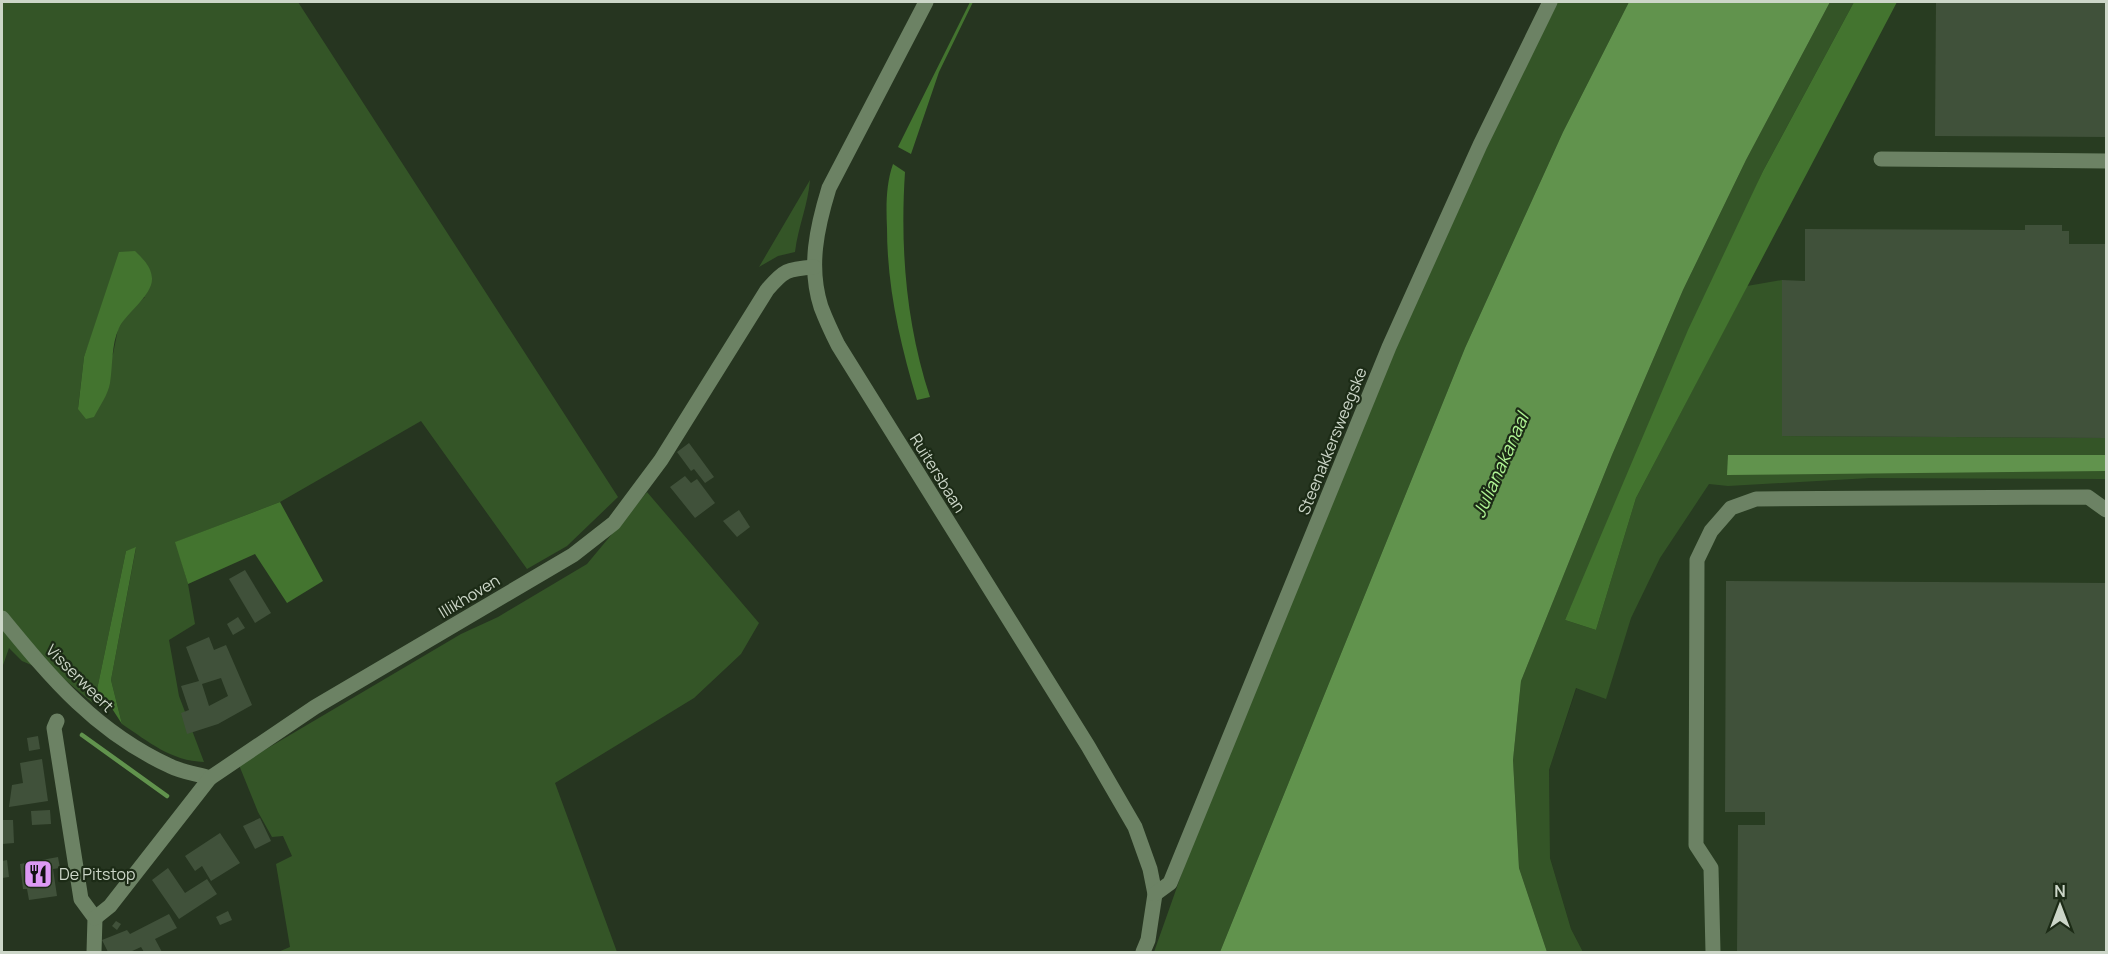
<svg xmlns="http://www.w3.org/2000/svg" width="2108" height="954" font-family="Manrope,sans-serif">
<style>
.built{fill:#283c21}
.green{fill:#345527;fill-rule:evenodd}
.forest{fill:#43742f}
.water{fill:#61934d}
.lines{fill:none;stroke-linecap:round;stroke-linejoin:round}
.stream{stroke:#61934d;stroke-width:4.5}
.building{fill:#40513a;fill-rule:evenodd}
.minor{stroke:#6c8264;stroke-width:15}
.labels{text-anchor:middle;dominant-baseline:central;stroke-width:4.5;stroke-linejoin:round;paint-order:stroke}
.street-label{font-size:16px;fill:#ccd6c8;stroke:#1c2b16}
.poi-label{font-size:16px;fill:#ccd6c8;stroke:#1c2b16;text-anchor:start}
.water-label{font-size:18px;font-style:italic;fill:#b0f595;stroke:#1c2b16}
</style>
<rect width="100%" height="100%" fill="#263520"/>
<polygon class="built" points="1885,2 2106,2 2106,952 1583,952 1571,929 1550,858 1549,770 1596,631 1636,498"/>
<g class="green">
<path d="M2 2H298L618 497 567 546 527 569 421 421 280 502 176 542 188 584 195 624 169 640 179 696 204 762C171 761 149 742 122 724L111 680 136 548 126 551 94 704 64 679 22 661 9 648 2 668ZM106 297H145L130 310 118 329 113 354 78 408 84 357Z"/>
<polygon points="1550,2 1629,2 1563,132 1465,348 1220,952 1154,952 1218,771 1366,406"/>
<polygon points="1830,2 1854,2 1763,171 1565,620 1596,630 1636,498 1747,286 1782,280 1782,436 2106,438 2106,479 1870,478 1728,486 1709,484 1660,558 1631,618 1606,699 1576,688 1549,770 1550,858 1571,929 1583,952 1547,952 1519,868 1513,760 1521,681 1612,455 1683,290 1746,160"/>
<path d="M810 180C808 205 798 227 795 252L778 256 759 267Z"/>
<polygon points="647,492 759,623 741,654 694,698 555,783 617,952 278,952 290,947 276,864 292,856 283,836 272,837 258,812 239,765 461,634 498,617 587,564"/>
</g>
<g class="forest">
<polygon points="970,2 973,2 939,72 911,154 898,147"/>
<polygon points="1854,2 1897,2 1636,498 1596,630 1565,620 1688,330 1763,171"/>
<path d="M893 164 905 172C900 248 906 324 930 397L917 400C900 343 887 287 887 228 886 206 886 184 893 164Z"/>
<path d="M135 251C143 259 151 266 152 278 153 295 127 312 119 328 111 345 113 365 110 383 108 395 99 407 94 417L86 419 78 409 84 357 119 252Z"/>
<polygon points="280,502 323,581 287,603 255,554 188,584 175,542"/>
<polygon points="136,547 111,680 122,724 111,707 94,704 126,551"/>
</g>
<g class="water">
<polygon points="1629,2 1830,2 1746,160 1683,290 1612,455 1521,681 1513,760 1519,868 1547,952 1220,952 1465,348 1563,132"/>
<polygon points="1728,455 2106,455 2106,471 1727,475"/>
</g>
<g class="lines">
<polyline class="stream" points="82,735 167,796"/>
</g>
<g class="building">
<polygon points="1936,2 2106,2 2106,137 1935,136"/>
<polygon points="2025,225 2062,225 2062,231 2069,231 2069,244 2106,244 2106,438 1782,436 1782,280 1805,281 1805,229 2025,230"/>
<polygon points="689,443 714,477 705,483 694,469 691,471 677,452"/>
<polygon points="685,476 691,483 697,479 715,503 695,518 670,487"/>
<polygon points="739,510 750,527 737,537 723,521"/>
<polygon points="245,570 271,613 255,623 229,579"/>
<polygon points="1726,581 2106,583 2106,952 1737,952 1738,825 1765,825 1765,812 1725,812"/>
<polygon points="238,617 245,628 233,635 227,624"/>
<path d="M209 637 214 650 226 645 252 705 218 724 187 734 181 713 189 710 181 686 199 681 186 647ZM221 678 228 696 209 706 202 684Z"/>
<polygon points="38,736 40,749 29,751 27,738"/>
<polygon points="42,759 48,801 9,807 12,785 23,783 20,763"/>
<polygon points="50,810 51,824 32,825 31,811"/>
<polygon points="260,818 271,841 255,849 243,826"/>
<polygon points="2,820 13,820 14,843 2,844"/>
<polygon points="220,833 240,863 211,881 202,866 195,871 185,856"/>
<polygon points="58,857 60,868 53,869 57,896 29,900 27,889 23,889 20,864"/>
<polygon points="7,860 9,877 2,878 2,861"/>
<polygon points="168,868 185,893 207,879 217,894 179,919 152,880"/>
<polygon points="228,911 232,920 220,925 216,917"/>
<polygon points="169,914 177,928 155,939 162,952 144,952 141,947 130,952 108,952 102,940 127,930 130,934"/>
<polygon points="116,921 121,924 117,930 112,926"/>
</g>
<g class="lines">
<g class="minor">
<path d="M926 2 829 188C817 227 808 267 821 307 826 320 832 333 838 345L1088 746 1135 827 1150 869 1155 894 1148 940 1143 952"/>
<polyline points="1881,159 2106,161"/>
<path d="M2 618C52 679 96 732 170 766 182 772 197 774 210 778"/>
<polyline points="57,721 54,728 81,899 95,918 94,952"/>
<polyline points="1155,894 1170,883 1389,347 1480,145 1550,2"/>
<path d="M95 918 110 906 210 778 315 707 573 555 614 523 661 460 767 290C784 270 787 269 814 267"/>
<polyline points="1713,952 1711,868 1696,845 1697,560 1711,531 1731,508 1756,499 2088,497 2106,510"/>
</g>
</g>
<defs>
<g id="restaurant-square" transform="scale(1.5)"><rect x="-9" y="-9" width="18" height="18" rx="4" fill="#dd99f4" stroke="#1c2b16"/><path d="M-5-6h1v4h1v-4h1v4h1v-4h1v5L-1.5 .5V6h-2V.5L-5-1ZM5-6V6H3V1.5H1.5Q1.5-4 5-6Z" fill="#111"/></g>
</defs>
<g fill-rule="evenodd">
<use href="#restaurant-square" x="38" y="874"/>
</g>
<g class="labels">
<g class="street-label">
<text transform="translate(1332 441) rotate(-68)">Steenakkersweegske</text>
<text transform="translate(938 473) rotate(58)">Ruitersbaan</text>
<text transform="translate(469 596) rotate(-31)">Illikhoven</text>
<text transform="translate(80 678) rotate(45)">Visserweert</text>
</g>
<g class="poi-label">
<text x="59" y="874">De Pitstop</text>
</g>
<g class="water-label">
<text transform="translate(1500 465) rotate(-66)">Julianakanaal</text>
</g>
</g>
<rect width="2108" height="954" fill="none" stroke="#ccd6c8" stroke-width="6"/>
<g transform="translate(2060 906)" stroke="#1c2b16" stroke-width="4.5" paint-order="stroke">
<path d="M0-4.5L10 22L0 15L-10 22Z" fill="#ccd6c8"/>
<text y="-9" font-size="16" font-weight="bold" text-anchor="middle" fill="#ccd6c8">N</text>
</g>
</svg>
